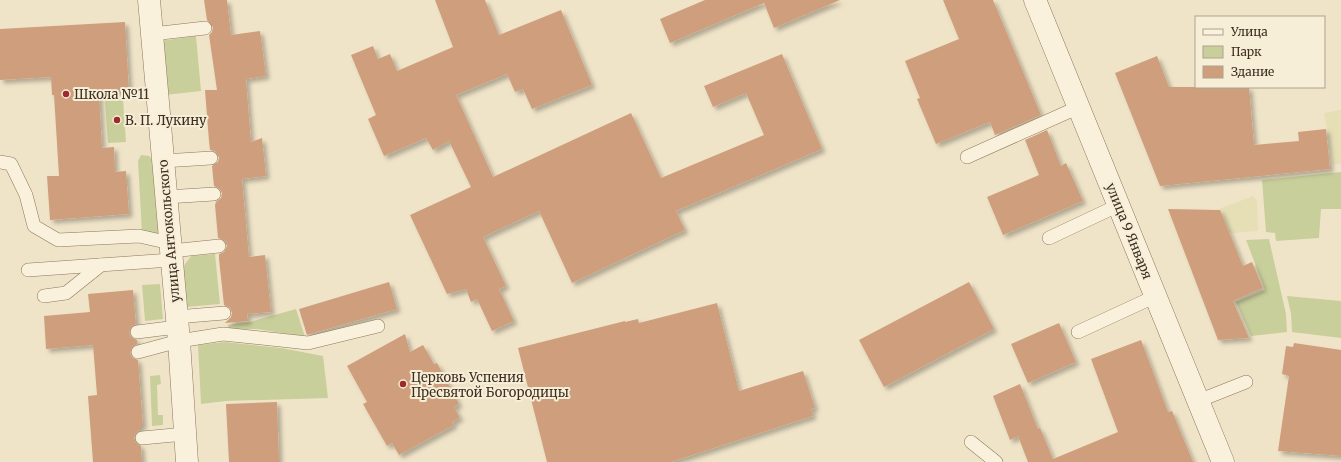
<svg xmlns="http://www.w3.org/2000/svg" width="1341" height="462" font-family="Merriweather,serif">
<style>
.farmland{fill:#e6deb5}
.green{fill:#c9cf9b}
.building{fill:#cf9f7d;filter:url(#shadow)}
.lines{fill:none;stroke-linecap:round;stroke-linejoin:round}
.lane-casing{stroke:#8d765c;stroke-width:14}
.street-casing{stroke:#8d765c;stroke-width:23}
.lane{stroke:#faf1dc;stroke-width:13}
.street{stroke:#faf1dc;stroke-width:22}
.poi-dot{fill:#9e2a2b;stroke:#f7eed8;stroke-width:1.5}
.labels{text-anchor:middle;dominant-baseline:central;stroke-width:4;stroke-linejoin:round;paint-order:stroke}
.poi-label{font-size:13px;fill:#3d2e20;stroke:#f7eed8;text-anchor:start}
.street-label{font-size:13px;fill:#3d2e20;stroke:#f7eed8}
</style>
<defs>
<filter id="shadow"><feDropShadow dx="3.5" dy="3.5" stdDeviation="2" flood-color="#0004"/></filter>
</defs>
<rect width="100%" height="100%" fill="#f0e4c8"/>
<g class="farmland">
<polygon points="1341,110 1341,164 1333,165 1324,113"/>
<polygon points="1253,196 1257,201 1258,231 1231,233 1186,252 1177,225"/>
</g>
<g class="green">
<polygon points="196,36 201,91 165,95 160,41"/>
<polygon points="123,99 126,142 108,143 105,100"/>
<polygon points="141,155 149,156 153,161 159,234 142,233 138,161"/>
<polygon points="1341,172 1341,209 1321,209 1319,238 1276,241 1275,233 1266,232 1262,180"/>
<polygon points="1269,239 1286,314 1287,332 1251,336 1236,302 1265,290 1246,240"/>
<polygon points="215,254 220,304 186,307 183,267 191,256"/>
<polygon points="160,284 163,319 145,321 142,285"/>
<polygon points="1287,296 1341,301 1341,338 1292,332 1291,314"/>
<polygon points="296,309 305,337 257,329 229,330 228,325 250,322"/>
<polygon points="224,342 281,348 323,356 328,398 226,401 201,404 198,345"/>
<polygon points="160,375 161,384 157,385 158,415 163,415 163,425 152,426 150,376"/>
</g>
<g class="building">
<polygon points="204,0 227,0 231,35 260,31 266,76 246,79 251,142 262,138 266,176 242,179 249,257 265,255 271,312 247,314 248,321 225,323 231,317 232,313 230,308 224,305 219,259 219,254 224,252 227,246 225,241 218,238 215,205 216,202 221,198 222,193 220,189 214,186 212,166 218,162 219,157 215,151 210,150 209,141 205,90 217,90 209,35 212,32 213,27 207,20"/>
<polygon points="435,0 485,0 499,35 561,10 592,85 532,109 523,89 515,92 507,74 456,95 493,177 631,113 661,178 764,135 746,93 713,107 704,86 782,54 822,149 676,211 685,230 572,283 539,211 483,237 506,286 499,289 514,321 492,331 477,299 471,302 466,289 447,294 410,215 471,187 449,141 433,150 426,138 384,156 368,119 376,115 351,55 373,46 378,59 390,54 397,71 453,47"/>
<polygon points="705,0 840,0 774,28 764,3 670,43 660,19"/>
<polygon points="943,0 993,0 1041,115 995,135 990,122 936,144 917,99 920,98 905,61 959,39"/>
<polygon points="125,22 129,91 99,93 102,148 114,147 115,172 126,171 129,214 50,220 47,176 59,176 54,95 52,95 51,77 0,80 0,29"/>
<polygon points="1157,56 1169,87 1249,87 1254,145 1299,141 1298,132 1326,129 1330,169 1160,186 1115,73"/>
<polygon points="1047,130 1061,166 1066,163 1083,201 1003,235 987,197 1039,175 1025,140"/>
<polygon points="1168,209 1220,210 1243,266 1252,262 1263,288 1233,301 1249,338 1218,340"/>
<polygon points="389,282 397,309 307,335 299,309"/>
<polygon points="969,282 994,329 884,387 859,340"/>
<polygon points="133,290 136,324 132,326 129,333 131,337 137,340 137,344 132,347 130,354 133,358 138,360 143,426 140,426 140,430 135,434 134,438 136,443 141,446 142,462 93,462 88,396 97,395 93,345 46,349 44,316 90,312 88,294"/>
<polygon points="717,303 739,391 803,371 815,408 811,409 813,416 671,462 547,462 518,348 625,321 625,322 638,319 639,323"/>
<polygon points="1059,323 1076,362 1028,383 1011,344"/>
<polygon points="405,334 410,352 423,345 434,364 437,363 459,404 454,407 460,418 452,422 454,425 399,455 392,443 387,446 363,404 367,402 347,366"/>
<polygon points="1141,340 1168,412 1172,411 1193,462 1028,462 1018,436 1010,440 993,396 1020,384 1038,429 1040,428 1053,459 1118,432 1091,359"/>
<polygon points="1294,343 1341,350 1341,456 1278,451 1289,376 1282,374 1286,346 1293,347"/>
<polygon points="277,402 279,462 229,462 226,404"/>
</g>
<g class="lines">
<g class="lane-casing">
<g id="lane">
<polyline points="152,34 205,28"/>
<polyline points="967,157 1079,107"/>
<polyline points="163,161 211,158"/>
<polyline points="0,162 11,164 26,195 34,226 58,240 139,236 170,243"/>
<polyline points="166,197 214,194"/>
<polyline points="1049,238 1119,205"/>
<polyline points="171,251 219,246"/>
<polyline points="28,270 171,260"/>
<polyline points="44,296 66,293 101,265"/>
<polyline points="176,317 224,313"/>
<polyline points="137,332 177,327"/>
<polyline points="1078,332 1156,296"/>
<polyline points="138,352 179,341 223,334 308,343 378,326"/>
<polyline points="1198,401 1246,382"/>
<polyline points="142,438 185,434"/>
<polyline points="971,442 996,462"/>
</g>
</g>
<g class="street-casing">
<g id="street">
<polyline points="149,0 179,341 187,462"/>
<polyline points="1035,0 1223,462"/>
</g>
</g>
<use href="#lane" class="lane"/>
<use href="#street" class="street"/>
</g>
<g class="poi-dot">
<circle cx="66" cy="94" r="4"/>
<circle cx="117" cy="120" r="4"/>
<circle cx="403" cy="384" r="4"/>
</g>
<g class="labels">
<g class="poi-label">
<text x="74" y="94">Школа №11</text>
<text x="125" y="120">В. П. Лукину</text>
<text x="411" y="377">Церковь Успения<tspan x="411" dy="15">Пресвятой Богородицы</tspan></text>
</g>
<g class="street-label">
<text transform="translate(169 231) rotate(-95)">улица Антокольского</text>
<text transform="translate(1129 231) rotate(68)">улица 9 Января</text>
</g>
</g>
<rect x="1195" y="16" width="130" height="72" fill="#f7eed8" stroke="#ada18e"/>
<rect x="1203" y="29" width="20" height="6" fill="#faf1dc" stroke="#ada18e"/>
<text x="1231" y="36" font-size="12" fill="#3d2e20">Улица</text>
<rect x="1203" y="46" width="20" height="12" fill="#c9cf9b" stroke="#ada18e"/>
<text x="1231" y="56" font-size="12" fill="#3d2e20">Парк</text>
<rect x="1203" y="66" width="20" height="12" fill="#cf9f7d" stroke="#ada18e"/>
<text x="1231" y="76" font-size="12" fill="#3d2e20">Здание</text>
</svg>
